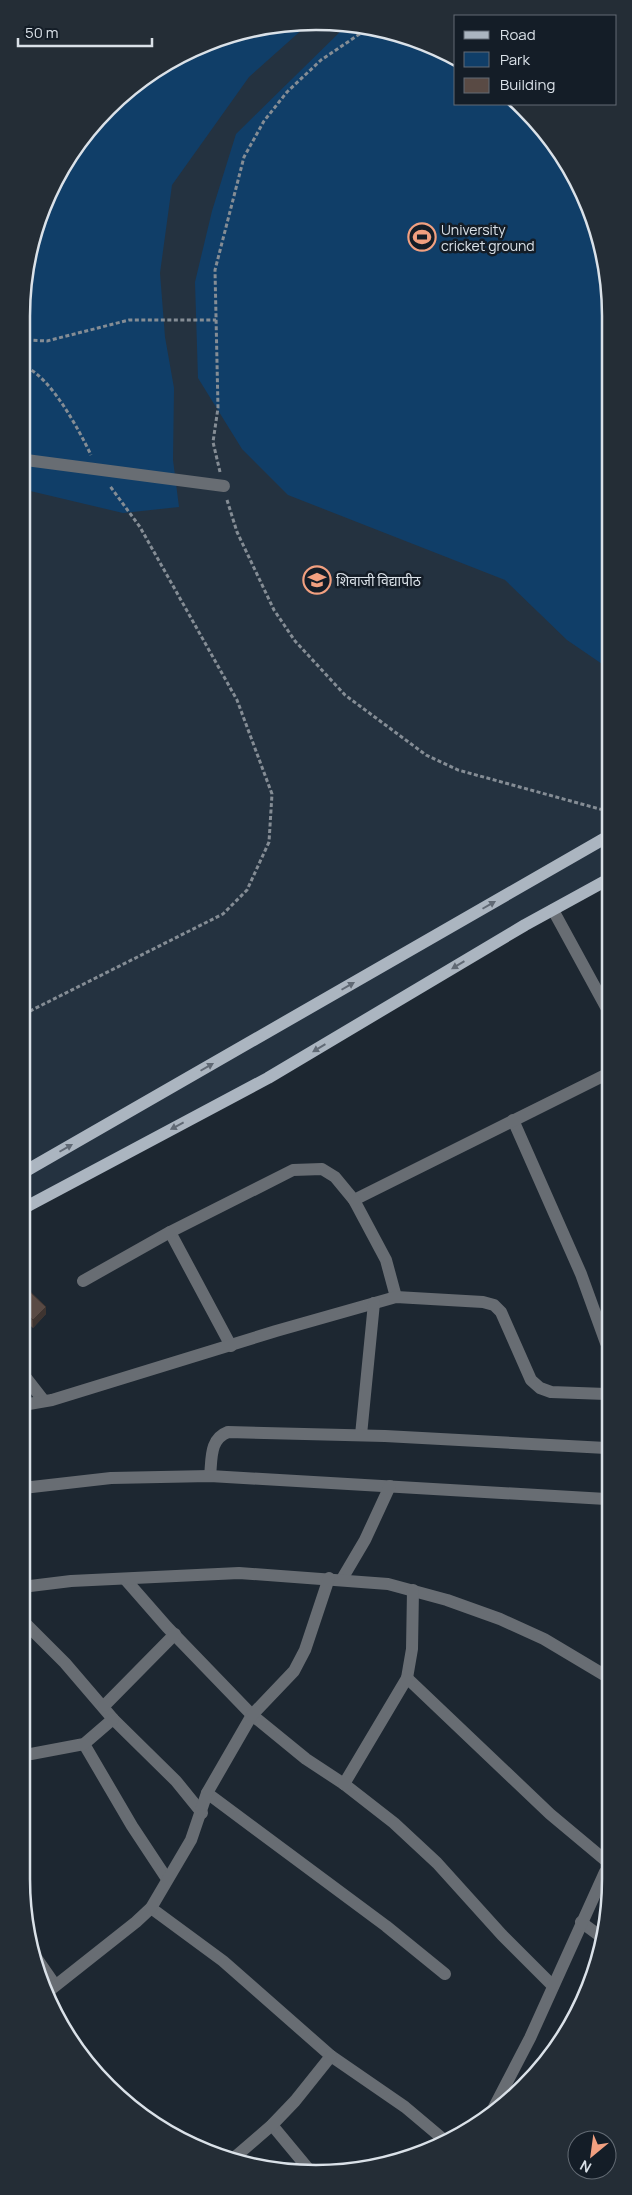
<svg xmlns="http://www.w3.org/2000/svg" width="632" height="2195" font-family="Manrope,'Noto Sans Devanagari',sans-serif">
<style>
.built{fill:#243240}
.green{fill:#103e68}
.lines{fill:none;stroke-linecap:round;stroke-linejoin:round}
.path{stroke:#858d95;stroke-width:3;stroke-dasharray:4 2.5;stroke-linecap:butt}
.minor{stroke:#686d73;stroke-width:12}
.major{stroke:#abb5c0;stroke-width:12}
.wall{fill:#4d403a}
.shaded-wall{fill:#3e3430}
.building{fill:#594a44;stroke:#3e3430}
.oneway{fill:#606974}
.labels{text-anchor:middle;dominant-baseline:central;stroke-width:5;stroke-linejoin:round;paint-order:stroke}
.poi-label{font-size:14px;fill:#dae1e8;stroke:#141d27;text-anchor:start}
.rim{fill:none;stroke:#dae1e8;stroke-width:2.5}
</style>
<rect width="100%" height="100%" fill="#1d2731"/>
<polygon class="built" points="258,27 373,27 456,58 456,104 516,104 537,121 588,203 608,278 607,883 24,1209 27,259 71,152 152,71"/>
<g class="green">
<polygon points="258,27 305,27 249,77 172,185 160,273 165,337 174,388 173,460 179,507 123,513 26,490 27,259 71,152 152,71"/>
<polygon points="345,27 373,27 456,58 456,104 516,104 537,121 588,203 608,278 608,668 567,640 505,580 288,495 242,449 198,378 195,282 212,211 236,134"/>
</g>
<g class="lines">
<g class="path">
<polyline points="27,340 47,341 129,320 216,320"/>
<path d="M26 367C52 379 79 430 91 455"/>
<polyline points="220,472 213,442 218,408 215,270 244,157 264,121 287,92 321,60 370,27"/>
<polyline points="227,500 237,532 274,610 295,641 345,695 426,755 458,770 607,811"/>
<polyline points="24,1014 223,914 247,890 269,842 272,794 237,700 140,527 110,486"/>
</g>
<g class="minor">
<polyline points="26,460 224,486"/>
<polyline points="553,910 607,1009"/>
<polyline points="513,1120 581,1274 606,1343"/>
<polyline points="354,1200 607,1074"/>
<polyline points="170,1232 231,1346"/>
<polyline points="83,1281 170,1232 293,1170 322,1169 335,1177 354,1200 386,1260 396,1297"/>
<polyline points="23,1374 44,1401"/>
<polyline points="23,1405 52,1400 276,1331 396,1297 483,1302 494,1305 501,1312 531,1380 540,1388 551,1392 606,1394"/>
<polyline points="361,1435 374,1303"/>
<path d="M210 1476C212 1460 209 1439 228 1432L385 1436 606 1448"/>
<polyline points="23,1488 111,1478 210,1476 606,1499"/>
<polyline points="125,1579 167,1627 252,1715 306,1759 344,1784 394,1823 437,1863 502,1935 553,1986"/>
<polyline points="342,1579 365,1540 390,1486"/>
<polyline points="22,1587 71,1581 239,1573 388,1584 447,1600 500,1619 544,1639 606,1676"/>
<polyline points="22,1620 65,1663 113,1719 176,1781 202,1813"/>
<polyline points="407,1678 550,1814 605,1860"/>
<polyline points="104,1706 175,1634"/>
<polyline points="84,1744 132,1826 167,1879"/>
<polyline points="22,1752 31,1754 84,1744 113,1719"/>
<polyline points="344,1784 407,1678 412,1649 413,1590"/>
<polyline points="207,1793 386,1926 445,1974"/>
<polyline points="151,1908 223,1961 331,2056 405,2107 443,2139"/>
<polyline points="581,1922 604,1939"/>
<polyline points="37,1959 55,1985"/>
<polyline points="45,1994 136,1922 151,1908 191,1840 207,1793 252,1715 294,1671 305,1650 329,1578"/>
<polyline points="490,2115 530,2038 605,1872"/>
<polyline points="272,2125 311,2172"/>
<polyline points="235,2157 272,2125 295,2101 331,2056"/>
</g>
<g class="major">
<polyline points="24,1172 607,837"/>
<polyline points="24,1208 268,1078 525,925 607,880"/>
</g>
</g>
<polygon class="wall" points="23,1285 46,1314 33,1328 23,1319"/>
<polygon class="shaded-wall" points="46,1307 46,1314 33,1328 33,1320"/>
<polygon class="building" points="23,1285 46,1307 33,1320 23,1311"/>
<defs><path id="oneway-solid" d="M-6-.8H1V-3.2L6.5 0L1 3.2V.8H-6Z" transform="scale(1.25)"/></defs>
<g class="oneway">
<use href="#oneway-solid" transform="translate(489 905) rotate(-30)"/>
<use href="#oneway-solid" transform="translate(458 965) rotate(149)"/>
<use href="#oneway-solid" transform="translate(348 986) rotate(-30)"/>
<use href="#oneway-solid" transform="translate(319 1048) rotate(149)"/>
<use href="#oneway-solid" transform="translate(207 1067) rotate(-30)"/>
<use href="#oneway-solid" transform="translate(177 1126) rotate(152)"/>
<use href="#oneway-solid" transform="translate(66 1148) rotate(-30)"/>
</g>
<defs>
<g id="stadium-ring" transform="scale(1.4375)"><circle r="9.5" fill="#141d27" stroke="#f2a080" stroke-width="1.5"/><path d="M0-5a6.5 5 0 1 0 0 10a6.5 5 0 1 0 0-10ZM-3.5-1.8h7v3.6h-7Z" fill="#f2a080"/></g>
<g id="university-ring" transform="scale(1.4375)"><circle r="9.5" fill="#141d27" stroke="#f2a080" stroke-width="1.5"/><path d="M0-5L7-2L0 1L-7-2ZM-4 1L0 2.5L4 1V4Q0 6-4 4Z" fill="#f2a080"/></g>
</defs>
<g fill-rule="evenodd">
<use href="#stadium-ring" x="422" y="237"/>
<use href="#university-ring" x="317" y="580"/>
</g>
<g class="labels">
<g class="poi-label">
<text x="441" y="229">University<tspan x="441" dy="16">cricket ground</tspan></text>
<text x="336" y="580">शिवाजी विद्यापीठ</text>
</g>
</g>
<path d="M0 0H632V2195H0ZM316 30H316A286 286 0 0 1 602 316V1879A286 286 0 0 1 316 2165H316A286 286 0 0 1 30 1879V316A286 286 0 0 1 316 30Z" fill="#242d36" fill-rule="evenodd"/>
<path class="rim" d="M316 30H316A286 286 0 0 1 602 316V1879A286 286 0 0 1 316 2165H316A286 286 0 0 1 30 1879V316A286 286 0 0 1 316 30Z"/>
<rect x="454" y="15" width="162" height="90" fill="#141d27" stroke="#636b74"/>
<rect x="464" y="31" width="25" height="8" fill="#abb5c0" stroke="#636b74"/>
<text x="500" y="40" font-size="15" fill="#dae1e8">Road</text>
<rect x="464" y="52" width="25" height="15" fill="#103e68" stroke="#636b74"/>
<text x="500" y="65" font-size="15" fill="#dae1e8">Park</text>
<rect x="464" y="78" width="25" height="15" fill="#594a44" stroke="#636b74"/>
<text x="500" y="90" font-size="15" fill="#dae1e8">Building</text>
<g transform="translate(592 2155) rotate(209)"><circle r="24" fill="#141d27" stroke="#636b74"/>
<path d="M0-4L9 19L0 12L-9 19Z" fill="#f2a080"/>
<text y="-8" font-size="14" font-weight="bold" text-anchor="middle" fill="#dae1e8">N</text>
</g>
<path d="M18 38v8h134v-8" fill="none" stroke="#dae1e8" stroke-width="2.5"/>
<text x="25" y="38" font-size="15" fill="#dae1e8" stroke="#141d27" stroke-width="4" paint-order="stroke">50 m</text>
</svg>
